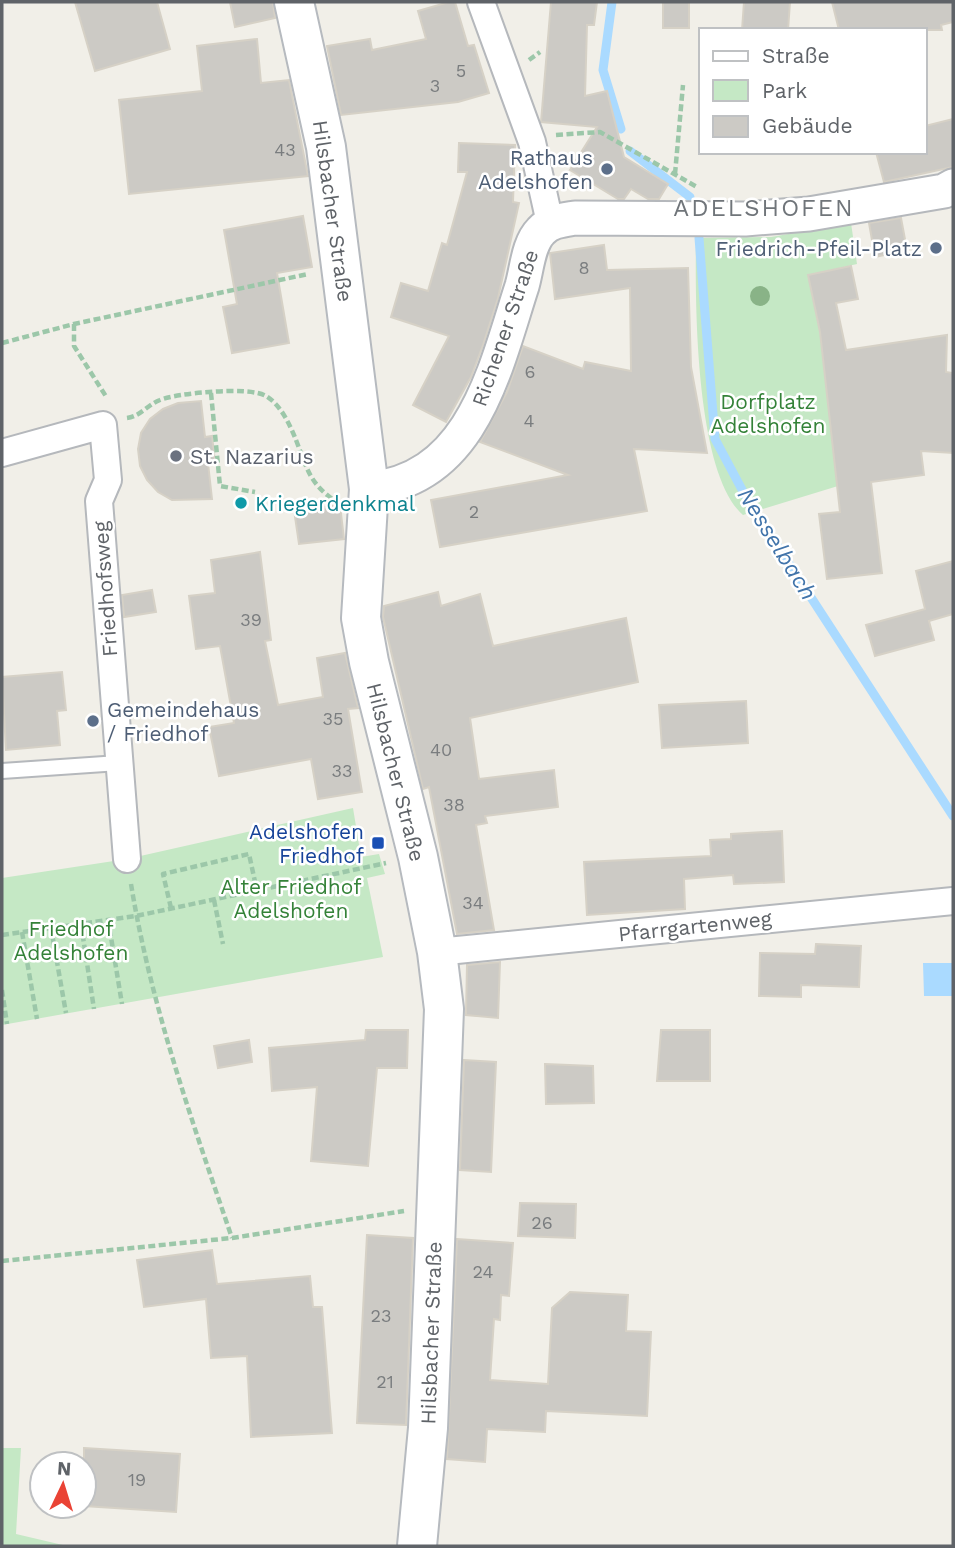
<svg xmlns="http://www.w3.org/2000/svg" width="955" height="1548" font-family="'Work Sans',sans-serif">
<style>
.green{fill:#c5e8c5}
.water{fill:#aadaff}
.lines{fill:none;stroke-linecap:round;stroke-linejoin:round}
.stream{stroke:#aadaff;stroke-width:9}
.building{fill:#cccac5;stroke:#d6d1c6;stroke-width:2}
.service-casing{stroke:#b5b8bc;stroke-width:18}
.minor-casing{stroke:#b5b8bc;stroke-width:30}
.tertiary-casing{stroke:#b5b8bc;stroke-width:37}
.secondary-casing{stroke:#b6babf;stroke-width:42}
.path{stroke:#9cc7a9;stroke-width:4.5;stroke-dasharray:7 3.5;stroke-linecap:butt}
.service{stroke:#fff;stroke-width:14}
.minor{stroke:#fff;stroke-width:26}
.tertiary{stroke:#fff;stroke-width:33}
.secondary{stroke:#fff;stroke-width:38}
.tree{fill:#89b387}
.service-dot{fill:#5c6f8a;stroke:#fff;stroke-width:2.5}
.worship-dot{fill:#6b7280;stroke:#fff;stroke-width:2.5}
.culture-dot{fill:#0f9aa8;stroke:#fff;stroke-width:2.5}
.transit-dot{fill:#1a4fb4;stroke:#fff;stroke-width:2.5}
.labels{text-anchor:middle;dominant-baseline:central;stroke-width:5;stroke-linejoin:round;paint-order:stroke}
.number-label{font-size:18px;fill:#7a7d7f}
.service-label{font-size:21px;fill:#4e5e75;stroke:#fff;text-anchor:end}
.street-label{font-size:21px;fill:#5f6368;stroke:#fff}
.park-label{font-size:21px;fill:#348238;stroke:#fff}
.worship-label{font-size:21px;fill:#5b616d;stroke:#fff;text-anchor:start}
.culture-label{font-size:21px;fill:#0d838f;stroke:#fff;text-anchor:start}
.transit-label{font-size:21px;fill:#164399;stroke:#fff;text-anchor:end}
.water-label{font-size:23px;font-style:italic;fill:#4174aa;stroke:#fff}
.quarter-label{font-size:24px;letter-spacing:2px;fill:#70757a;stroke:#fff}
</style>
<rect width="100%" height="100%" fill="#f1efe8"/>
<g class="green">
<path d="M851 223 857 264 808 275 820 334 838 486 743 515C695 473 695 302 696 238L771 237Z"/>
<polygon points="353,808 361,857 379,854 385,874 367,878 383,957 2,1025 2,878 127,859"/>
<polygon points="2,1448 21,1448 16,1534 67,1546 2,1546"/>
</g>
<polygon class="water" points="923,963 953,963 953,996 924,996"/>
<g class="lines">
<g class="stream">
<polyline points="612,2 603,70 621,129"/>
<polyline points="630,151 690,197"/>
<polyline points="699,238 715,439 747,499 953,816"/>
</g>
</g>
<g class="building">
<polygon points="75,2 157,2 170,49 95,71"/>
<polygon points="230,2 273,2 275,18 235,27"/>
<polygon points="449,2 455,2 468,46 474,45 489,93 458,102 341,115 327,46 370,39 372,50 426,39 418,11"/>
<polygon points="551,2 597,2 594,25 587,25 585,96 607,91 624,157 668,184 659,199 648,199 631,189 624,199 618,199 570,170 597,127 541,122"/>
<rect x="663" y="2" width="26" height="26"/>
<polygon points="744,2 790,2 788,30 742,30"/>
<polygon points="832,2 953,2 953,22 941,25 942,30 839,30"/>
<polygon points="257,39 261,83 289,80 308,176 129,194 119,100 202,91 197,46"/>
<polygon points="953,119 953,167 884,182 876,152 925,152 925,126"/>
<polygon points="459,143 515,145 513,202 519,203 498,298 483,345 471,377 446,422 413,405 449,336 391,317 401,283 428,291 442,243 447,245 467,172 458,172"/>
<polygon points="303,216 312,267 277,273 289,343 232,353 223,307 237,304 224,230"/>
<polygon points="901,218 907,250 875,257 869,223"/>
<polygon points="604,245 607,270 688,268 691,367 707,453 634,449 647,511 440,547 431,500 568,475 480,442 507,392 523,346 583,369 585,362 631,371 630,288 555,299 550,253"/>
<polygon points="851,266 858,299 836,303 846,350 947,335 946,372 953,373 953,453 921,451 924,475 871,482 882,573 827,579 819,514 840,512 820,332 808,275"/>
<polygon points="201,401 205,437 212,436 215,462 208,463 212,499 172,500 158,492 147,480 140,466 138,449 141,433 150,419 163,409 178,403"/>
<polygon points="340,505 344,539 299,544 294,510"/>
<polygon points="260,552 271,640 265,641 278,705 323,697 317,658 345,653 358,708 348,709 362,792 318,799 311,759 219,776 209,727 234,723 220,646 196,649 189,596 215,593 211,560"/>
<polygon points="953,561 953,614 929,621 934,640 875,656 866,625 925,609 916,571"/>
<polygon points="152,590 156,612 124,617 122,595"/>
<polygon points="438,592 441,606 480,594 493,646 626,618 638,682 470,718 479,779 554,770 558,807 485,816 487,823 476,825 494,930 457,934 429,787 423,789 383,617 384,606"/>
<polygon points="62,672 66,710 57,711 60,745 6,750 2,677"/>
<polygon points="746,701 748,743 662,748 659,705"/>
<polygon points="782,831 784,882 734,884 733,875 684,879 685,909 587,915 584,862 711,856 710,840 731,839 731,834"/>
<polygon points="816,944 861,946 859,987 801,985 801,997 759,996 760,953 815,954"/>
<polygon points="500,962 498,1018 466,1015 467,965"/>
<polygon points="366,1030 408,1030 407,1068 377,1068 368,1166 311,1161 317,1087 272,1091 269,1048 365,1040"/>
<polygon points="661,1030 710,1030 710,1081 657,1081"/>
<polygon points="249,1040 252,1062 218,1068 214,1046"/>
<polygon points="464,1060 496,1062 491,1172 460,1170"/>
<polygon points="545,1064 593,1066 594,1103 546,1104"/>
<polygon points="520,1203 576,1204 575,1238 518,1236"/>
<polygon points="367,1235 413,1238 406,1425 357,1423"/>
<polygon points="457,1239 513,1243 509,1296 501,1295 500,1320 494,1319 490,1380 548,1384 552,1308 570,1292 628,1295 626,1331 651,1332 647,1416 546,1411 545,1432 487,1429 485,1462 447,1459"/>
<polygon points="212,1250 217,1284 310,1276 313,1307 322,1307 332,1433 251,1437 247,1356 211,1358 206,1299 144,1307 137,1260"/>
<polygon points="84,1448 180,1454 176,1512 84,1506"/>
</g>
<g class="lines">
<g class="service-casing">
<polyline id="service" points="2,771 119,763"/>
</g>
<g class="minor-casing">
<g id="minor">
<polyline points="481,2 532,142 550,223"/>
<polyline points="2,453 103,425 108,480 99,501 127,859"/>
<polyline points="437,952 953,901"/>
</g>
</g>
<g class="tertiary-casing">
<path id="tertiary" d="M369 489C473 479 495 369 522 286 527 269 528 244 541 231 550 221 563 220 575 218L745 219 809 214 944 191 953 186"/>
</g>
<g class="secondary-casing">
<polyline id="secondary" points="294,2 326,147 369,489 361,618 369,662 418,857 437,952 444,1009 428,1428 417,1546"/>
</g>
<g class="path">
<polyline points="529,60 540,52"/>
<polyline points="556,135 600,132 697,187"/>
<polyline points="675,174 683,85"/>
<polyline points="74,324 74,346 107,398"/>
<polyline points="2,343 74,324 308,274"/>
<polyline points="211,393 220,486 255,492"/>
<path d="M127 418C141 416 147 405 160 400 177 393 250 386 266 396 281 405 290 425 296 440 307 468 309 483 335 501"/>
<path d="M131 884C151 1006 192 1121 232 1238"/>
<polyline points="214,900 223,944"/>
<polyline points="171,908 163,874 249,854 257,891"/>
<polyline points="108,919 122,1004"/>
<polyline points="81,924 94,1009"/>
<polyline points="51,928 66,1013"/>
<polyline points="22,932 37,1019"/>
<polyline points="2,935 136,916 386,863"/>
<polyline points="2,990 7,1024"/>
<polyline points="2,1261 232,1238 404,1211"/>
</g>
<use href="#service" class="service"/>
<use href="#minor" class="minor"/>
<use href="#tertiary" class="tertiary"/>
<use href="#secondary" class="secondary"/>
</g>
<circle class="tree" cx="760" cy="296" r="10"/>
<g class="service-dot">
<circle cx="607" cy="169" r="7"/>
<circle cx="936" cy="248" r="7"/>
<circle cx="93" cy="721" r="7"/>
</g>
<circle class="worship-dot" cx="176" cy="456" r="7"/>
<circle class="culture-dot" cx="241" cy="503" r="7"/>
<rect class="transit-dot" x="371" y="836" width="14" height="14" rx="3.5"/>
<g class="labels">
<g class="number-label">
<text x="461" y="70">5</text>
<text x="435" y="85">3</text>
<text x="285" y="149">43</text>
<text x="584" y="267">8</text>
<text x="530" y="371">6</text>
<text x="529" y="420">4</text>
<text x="474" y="511">2</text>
<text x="251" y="619">39</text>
<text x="333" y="718">35</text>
<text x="441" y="749">40</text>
<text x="342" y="770">33</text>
<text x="454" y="804">38</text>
<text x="473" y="902">34</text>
<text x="542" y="1222">26</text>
<text x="483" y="1271">24</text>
<text x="381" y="1315">23</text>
<text x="385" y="1381">21</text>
<text x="137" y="1479">19</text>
</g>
<g class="service-label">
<text x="593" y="157">Rathaus<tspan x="593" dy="24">Adelshofen</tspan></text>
<text x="922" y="248">Friedrich-Pfeil-Platz</text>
<text x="107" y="709" text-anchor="start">Gemeindehaus<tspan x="107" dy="24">/ Friedhof</tspan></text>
</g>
<g class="street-label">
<text transform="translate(333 211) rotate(82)">Hilsbacher Straße</text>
<text transform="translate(505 328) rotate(-71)">Richener Straße</text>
<text transform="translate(105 589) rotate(-94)">Friedhofsweg</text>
<text transform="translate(396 772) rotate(76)">Hilsbacher Straße</text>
<text transform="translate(695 926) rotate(-6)">Pfarrgartenweg</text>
<text transform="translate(431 1333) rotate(-88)">Hilsbacher Straße</text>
</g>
<g class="park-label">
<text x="768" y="401">Dorfplatz<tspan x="768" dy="24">Adelshofen</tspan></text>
<text x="291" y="886">Alter Friedhof<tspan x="291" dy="24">Adelshofen</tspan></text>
<text x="71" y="928">Friedhof<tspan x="71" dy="24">Adelshofen</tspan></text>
</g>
<g class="worship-label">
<text x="190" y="456">St. Nazarius</text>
</g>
<g class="culture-label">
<text x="255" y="503">Kriegerdenkmal</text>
</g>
<g class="transit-label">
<text x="364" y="831">Adelshofen<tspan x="364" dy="24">Friedhof</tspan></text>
</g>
<g class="water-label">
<text transform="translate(777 544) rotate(58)">Nesselbach</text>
</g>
<g class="quarter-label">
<text x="764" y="208">ADELSHOFEN</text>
</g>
</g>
<rect width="955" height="1548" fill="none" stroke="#5f6368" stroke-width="7"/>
<rect x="699" y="28" width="228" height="126" fill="#ffffff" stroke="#bfc1c3" stroke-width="2"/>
<rect x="713" y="51" width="35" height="10" fill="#ffffff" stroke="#bfc1c3" stroke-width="2"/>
<text x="762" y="63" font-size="21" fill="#5f6368">Straße</text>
<rect x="713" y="80" width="35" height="21" fill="#c5e8c5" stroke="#bfc1c3" stroke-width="2"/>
<text x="762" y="98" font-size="21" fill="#5f6368">Park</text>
<rect x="713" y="116" width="35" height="21" fill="#cccac5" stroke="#bfc1c3" stroke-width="2"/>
<text x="762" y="133" font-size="21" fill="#5f6368">Gebäude</text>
<g transform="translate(63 1485) rotate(4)"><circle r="33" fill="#ffffff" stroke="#bfc1c3" stroke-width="2"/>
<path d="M0-5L12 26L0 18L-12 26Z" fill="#ea4335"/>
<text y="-10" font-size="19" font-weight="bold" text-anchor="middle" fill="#5f6368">N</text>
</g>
</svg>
